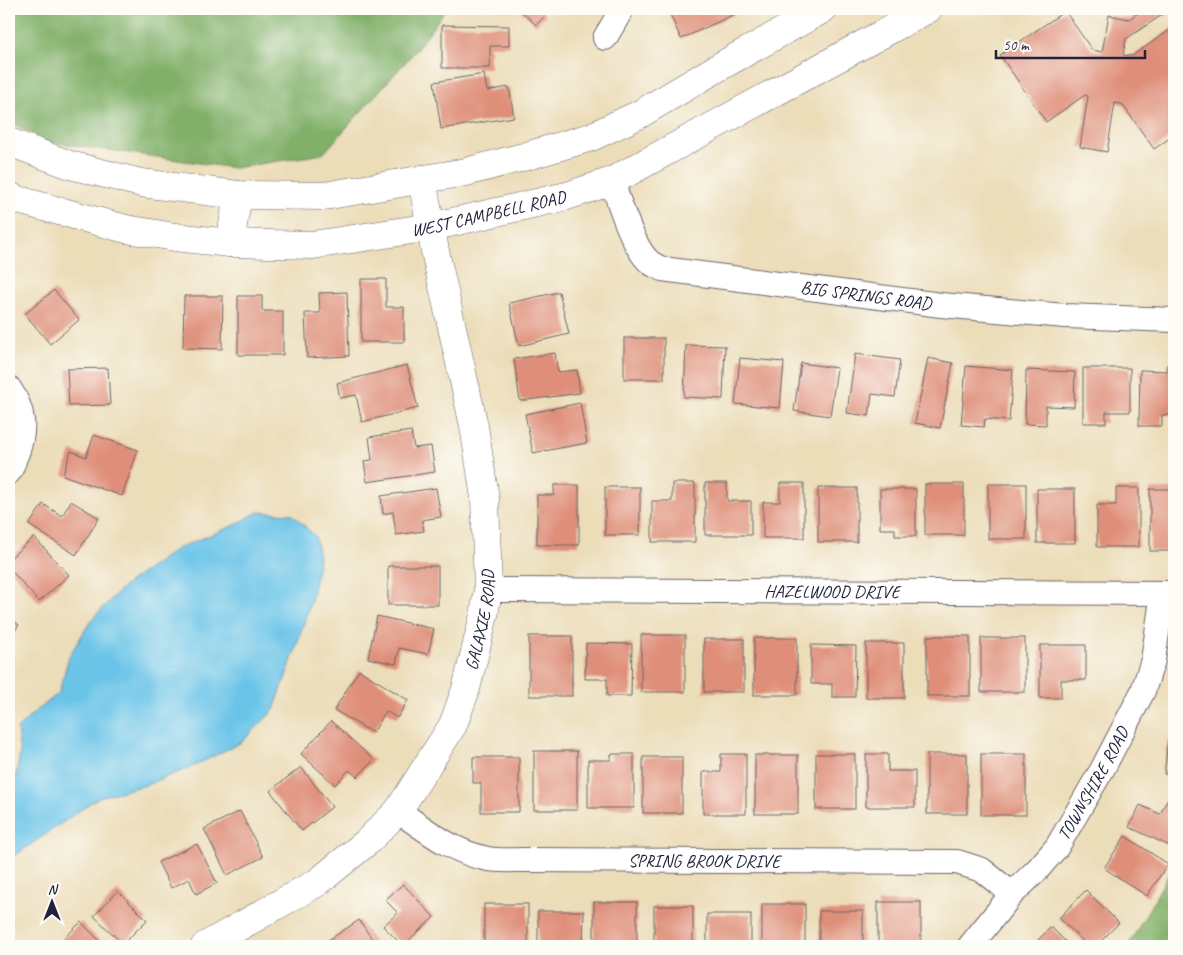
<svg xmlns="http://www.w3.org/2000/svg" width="1183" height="955" font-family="Caveat,sans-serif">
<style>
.forest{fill:#81b069;stroke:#526952}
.water{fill:#6ac4e8;stroke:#467392}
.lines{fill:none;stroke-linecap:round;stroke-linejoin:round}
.stream{stroke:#6ac4e8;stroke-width:6}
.building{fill:#df8f79}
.minor-casing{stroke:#696367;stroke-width:26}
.tertiary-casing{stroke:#696367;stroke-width:29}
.secondary-casing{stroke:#696367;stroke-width:29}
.minor{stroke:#fff;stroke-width:24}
.tertiary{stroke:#fff;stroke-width:28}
.secondary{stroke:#fff;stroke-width:28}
.labels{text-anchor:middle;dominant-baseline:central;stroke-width:4;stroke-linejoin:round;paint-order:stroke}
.street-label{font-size:18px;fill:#22223b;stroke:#fdfcf7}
</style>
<rect width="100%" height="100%" fill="#fdfcf7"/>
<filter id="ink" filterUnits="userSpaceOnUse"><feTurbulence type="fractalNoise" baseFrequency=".02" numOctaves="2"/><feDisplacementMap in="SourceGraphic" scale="10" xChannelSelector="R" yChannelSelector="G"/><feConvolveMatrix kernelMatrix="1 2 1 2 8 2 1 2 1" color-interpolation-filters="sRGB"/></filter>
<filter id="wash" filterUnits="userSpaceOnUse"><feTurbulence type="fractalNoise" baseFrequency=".0096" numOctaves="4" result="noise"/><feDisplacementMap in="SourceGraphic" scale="20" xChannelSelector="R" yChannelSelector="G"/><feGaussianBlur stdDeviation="1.12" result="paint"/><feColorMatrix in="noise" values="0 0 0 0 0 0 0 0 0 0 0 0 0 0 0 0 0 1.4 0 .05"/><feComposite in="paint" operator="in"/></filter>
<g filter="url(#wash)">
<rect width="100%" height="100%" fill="#ecddb9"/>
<g class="forest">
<polygon points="9,9 446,9 417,49 323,154 234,168 44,141 9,121"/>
<polygon points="1174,865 1174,946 1128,946"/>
</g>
<polygon class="water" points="258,512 292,514 315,536 319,558 311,601 296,648 274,710 242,742 194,766 146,785 99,797 16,855 9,862 9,783 16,777 20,753 17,729 30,716 59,693 69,656 92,619 124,586 178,548 235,525"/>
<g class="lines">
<polyline class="stream" points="1167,946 1174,938"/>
</g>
<g id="blocks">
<g class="building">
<polygon points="519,9 539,9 546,15 536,25"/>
<polygon points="671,9 735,9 737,13 681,39 668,10"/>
<polygon points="1144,9 1171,9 1126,39 1123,55 1132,56 1174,27 1174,135 1154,149 1122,104 1115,103 1107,152 1080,147 1088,96 1085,95 1046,122 1000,55 1065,11 1092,50 1102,52 1109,15 1129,19"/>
<polygon points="442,25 509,26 509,46 490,46 490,68 442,68"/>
<polygon points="484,74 487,91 509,87 514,117 441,129 434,82"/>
<polygon points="361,279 386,279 386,307 404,307 404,342 361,342"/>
<polygon points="54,290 79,320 50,344 25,314"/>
<polygon points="347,292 349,356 307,358 305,313 320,313 319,293"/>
<polygon points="559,292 569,334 519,346 509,303"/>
<polygon points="184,296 223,296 222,349 183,348"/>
<polygon points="238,296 262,296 262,311 283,311 283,355 238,355"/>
<rect x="624" y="338" width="40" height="41"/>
<polygon points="686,345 725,346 723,399 684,397"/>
<polygon points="555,353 558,372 577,370 580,393 520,401 514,359"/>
<polygon points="855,354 900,360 895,397 872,394 869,416 847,413"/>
<polygon points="740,358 784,362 780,408 735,404"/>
<polygon points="928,358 953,363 940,428 915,423"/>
<polygon points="801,363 837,368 830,416 794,411"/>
<polygon points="1167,364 1174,364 1174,415 1162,415 1162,426 1139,426 1140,370 1167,371"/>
<polygon points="407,365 418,408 362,422 356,395 340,398 337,383"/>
<polygon points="966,366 1013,370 1009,421 985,419 984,427 961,425"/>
<polygon points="108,368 110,405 69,406 67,369"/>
<polygon points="1083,368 1130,368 1130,412 1106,412 1106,423 1083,423"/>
<polygon points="1026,370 1075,372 1074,407 1046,406 1046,425 1025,424"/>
<polygon points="580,403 587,443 533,453 525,414"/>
<polygon points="411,431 414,448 431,446 435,472 367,482 364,461 372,460 369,437"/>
<polygon points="94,435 138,450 122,496 63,475 71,451 86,457"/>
<polygon points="672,483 695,483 695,542 652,542 652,501 672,501"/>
<polygon points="705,483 727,483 727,501 751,501 751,535 705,535"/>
<polygon points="780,483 804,483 804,538 763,538 763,502 780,502"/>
<rect x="925" y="484" width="39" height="51"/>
<rect x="988" y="484" width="38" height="55"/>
<polygon points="554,485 579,485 579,545 537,545 537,495 554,495"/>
<rect x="605" y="487" width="35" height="48"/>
<polygon points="436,488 441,517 422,520 424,531 396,535 393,512 383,514 381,496"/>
<rect x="818" y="488" width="39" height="54"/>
<polygon points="1116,488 1139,488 1139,547 1097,547 1097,505 1116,505"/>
<polygon points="880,489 916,489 916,536 895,536 895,529 880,529"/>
<rect x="1037" y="489" width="38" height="54"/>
<rect x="1150" y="489" width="24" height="62"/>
<polygon points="71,501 99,518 76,555 29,525 43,504 62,516"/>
<polygon points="34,537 69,575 39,602 9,568 9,559"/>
<rect x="388" y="566" width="50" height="39"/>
<polygon points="377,616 434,629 428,654 399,648 396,664 368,658"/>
<polygon points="9,617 19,625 9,639"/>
<rect x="641" y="635" width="44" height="57"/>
<rect x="529" y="636" width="43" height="60"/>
<rect x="927" y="636" width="43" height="60"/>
<rect x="754" y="638" width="43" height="57"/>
<rect x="981" y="638" width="44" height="54"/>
<rect x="704" y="639" width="40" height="53"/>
<polygon points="586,643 632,644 631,696 607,696 607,679 585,679"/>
<rect x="866" y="643" width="38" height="55"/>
<polygon points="811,645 856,646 855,697 832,697 832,684 811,684"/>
<polygon points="1040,645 1086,645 1086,680 1061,680 1061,698 1040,698"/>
<polygon points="359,670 408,700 397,718 386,711 373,733 334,710"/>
<polygon points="331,721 374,760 357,777 349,770 335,785 301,754"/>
<polygon points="1168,741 1174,742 1174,775 1164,774"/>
<rect x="534" y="751" width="43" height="59"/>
<polygon points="611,754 634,754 634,808 588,808 588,760 611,760"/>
<polygon points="721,754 746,754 746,814 703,814 703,772 721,772"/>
<rect x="816" y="754" width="39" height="55"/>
<polygon points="866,754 888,754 888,771 915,771 915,807 866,807"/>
<rect x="927" y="754" width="40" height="60"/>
<rect x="981" y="754" width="45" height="61"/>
<rect x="755" y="755" width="43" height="59"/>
<polygon points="473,757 519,757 519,812 481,812 481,783 473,783"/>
<rect x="643" y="757" width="39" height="56"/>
<polygon points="301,767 332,807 302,831 270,791"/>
<polygon points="1168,798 1174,801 1174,848 1129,827 1140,805 1160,814"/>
<polygon points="240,811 263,857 227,875 204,829"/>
<polygon points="1125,836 1168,864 1147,896 1104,868"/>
<polygon points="197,844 217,883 196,894 189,879 171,888 158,862"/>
<polygon points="403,884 434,917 403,946 383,926 398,913 385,900"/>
<polygon points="1086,890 1119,923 1096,946 1088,946 1059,918"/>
<polygon points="118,891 147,920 123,944 94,916"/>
<rect x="594" y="902" width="43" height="44"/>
<rect x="878" y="902" width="43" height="44"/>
<rect x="484" y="904" width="44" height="42"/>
<rect x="762" y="904" width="43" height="42"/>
<rect x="654" y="906" width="39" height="40"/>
<polygon points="538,911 584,911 583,946 538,946"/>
<rect x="819" y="911" width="44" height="35"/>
<rect x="707" y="914" width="44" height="32"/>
<polygon points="359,920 377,946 324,946 323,944"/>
<polygon points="81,922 105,946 56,946"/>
<polygon points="1051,927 1070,946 1032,946"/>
</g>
</g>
</g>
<g filter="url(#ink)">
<use href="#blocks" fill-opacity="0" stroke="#696367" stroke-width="1"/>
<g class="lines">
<g class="minor-casing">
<g id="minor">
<polyline points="605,38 622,9"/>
<path id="s1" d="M612 181C619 202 634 251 651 263 655 266 659 267 662 269L941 305 1065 316 1174 320"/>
<path d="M9 388C24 410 26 428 17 453 14 459 13 466 9 472"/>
<path id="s2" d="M488 590 1174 593"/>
<path id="s3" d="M398 811C426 830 454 853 488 859 499 861 512 860 524 860L957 862 982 870 1012 894"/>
<path id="s4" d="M970 946 1012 894 1037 870 1057 847 1103 768 1143 691 1153 660 1163 593"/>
</g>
</g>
<g class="tertiary-casing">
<g id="tertiary">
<path id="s5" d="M205 946 318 882 367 842 398 811 453 725 466 689 484 615 488 590 485 498 474 426 435 251 422 179"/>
</g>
</g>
<g class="secondary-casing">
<g id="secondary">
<polyline points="9,142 70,165 141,183 238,195 324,196 466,172 527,156 591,137 640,114 719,67 823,9"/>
<path id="s6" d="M9 196 18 200 126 229 175 237 230 243 313 245 431 227 567 196 612 181 928 9"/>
<polyline points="230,243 238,195"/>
</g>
</g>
<use href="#minor" class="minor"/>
<use href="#tertiary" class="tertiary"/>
<use href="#secondary" class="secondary"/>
</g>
</g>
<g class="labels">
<g class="street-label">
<text stroke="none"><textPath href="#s6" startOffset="488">WEST CAMPBELL ROAD</textPath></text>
<text stroke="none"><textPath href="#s1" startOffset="310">BIG SPRINGS ROAD</textPath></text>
<text stroke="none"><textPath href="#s2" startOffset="344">HAZELWOOD DRIVE</textPath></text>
<text stroke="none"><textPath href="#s5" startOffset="448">GALAXIE ROAD</textPath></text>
<text stroke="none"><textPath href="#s4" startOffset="205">TOWNSHIRE ROAD</textPath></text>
<text stroke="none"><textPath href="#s3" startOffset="319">SPRING BROOK DRIVE</textPath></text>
</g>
</g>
<rect width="1183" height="955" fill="none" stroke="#fdfcf7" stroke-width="30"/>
<g transform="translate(52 902)" stroke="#fdfcf7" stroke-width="4" paint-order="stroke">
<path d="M0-4L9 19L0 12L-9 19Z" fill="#22223b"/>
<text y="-8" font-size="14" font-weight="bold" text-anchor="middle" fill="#22223b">N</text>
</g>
<path d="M996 50v8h149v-8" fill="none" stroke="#22223b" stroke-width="2.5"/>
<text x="1003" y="50" font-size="15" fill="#22223b" stroke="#fdfcf7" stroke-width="4" paint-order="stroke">50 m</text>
</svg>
